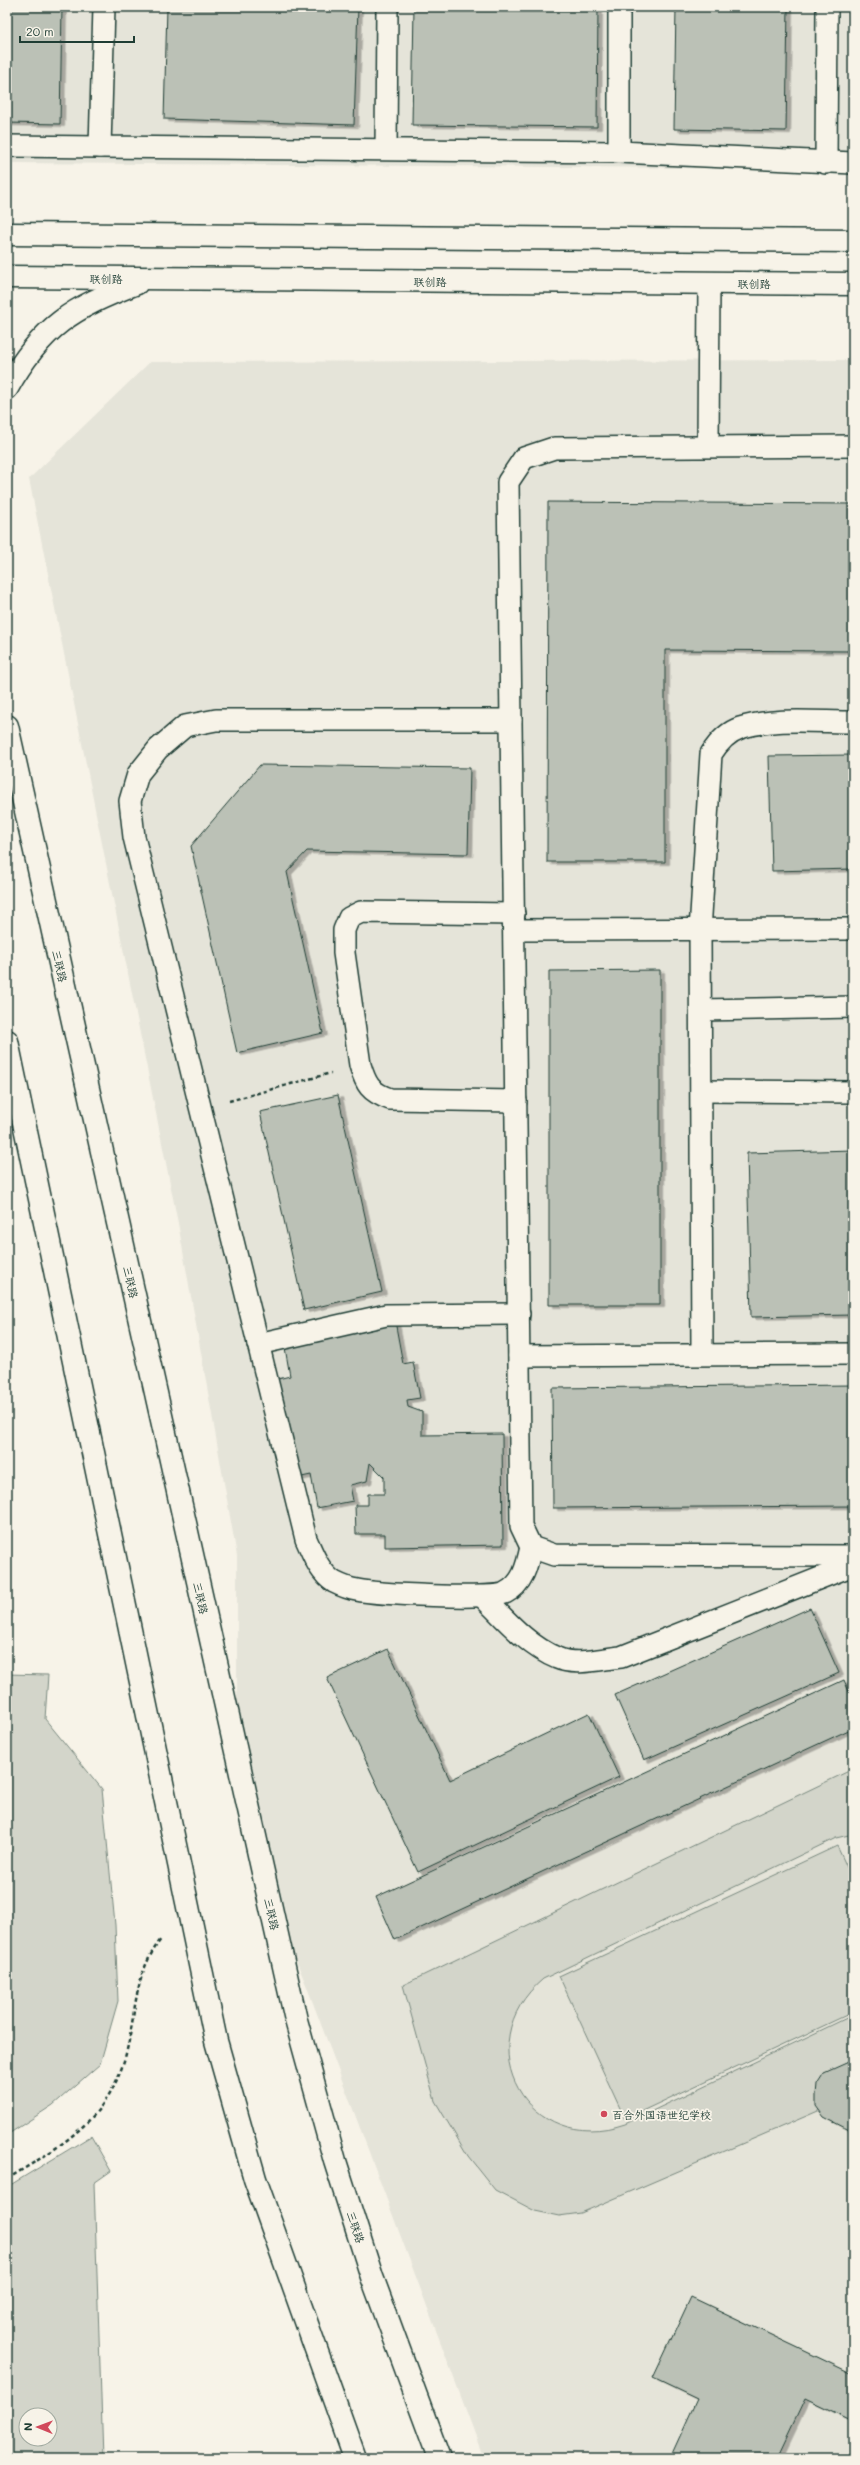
<svg xmlns="http://www.w3.org/2000/svg" width="860" height="2465" font-family="Mali,'LXGW WenKai TC',sans-serif">
<style>
.built{fill:#e5e4d9}
.green{fill:#d3d5ca;stroke:#79897f;fill-rule:evenodd}
.building{fill:#bbc1b6;stroke:#1f3d34;filter:url(#shadow)}
.lines{fill:none;stroke-linecap:round;stroke-linejoin:round}
.lane-casing{stroke:#1f3d34;stroke-width:24}
.secondary-casing{stroke:#1f3d34;stroke-width:25}
.path{stroke:#1f3d34;stroke-width:2.5;stroke-dasharray:4 3;stroke-linecap:butt}
.lane{stroke:#f7f3e8;stroke-width:21}
.secondary{stroke:#f7f3e8;stroke-width:22}
.poi-dot{fill:#d1495b;stroke:#f7f3e8;stroke-width:1.5}
.labels{text-anchor:middle;dominant-baseline:central;stroke-width:3.5;stroke-linejoin:round;paint-order:stroke}
.street-label{font-size:11px;fill:#1f3d34;stroke:#f7f3e8}
.poi-label{font-size:11px;fill:#1f3d34;stroke:#f7f3e8;text-anchor:start}
</style>
<defs>
<filter id="shadow"><feDropShadow dx="4.5" dy="2.5" stdDeviation="0" flood-color="#0004"/></filter>
</defs>
<rect width="100%" height="100%" fill="#f7f3e8"/>
<filter id="ink" filterUnits="userSpaceOnUse"><feTurbulence type="fractalNoise" baseFrequency=".025" numOctaves="2"/><feDisplacementMap in="SourceGraphic" scale="8" xChannelSelector="R" yChannelSelector="G"/><feConvolveMatrix kernelMatrix="1 2 1 2 8 2 1 2 1" color-interpolation-filters="sRGB"/></filter>
<g filter="url(#ink)">
<g class="built">
<polygon points="7,7 853,7 853,169 7,163"/>
<polygon points="853,360 853,2458 484,2458 307,1987 263,1880 237,1773 237,1556 178,1223 29,479 150,362"/>
</g>
<g class="green">
<polygon points="7,1674 48,1675 45,1719 102,1789 115,1925 118,2001 100,2064 53,2105 7,2135"/>
<path d="M853 1769V1834L836 1838 543 1979C465 2045 528 2157 625 2124L853 2015V2096L581 2213 559 2216 535 2211 495 2190 468 2156 435 2101 403 1985Z"/>
<polygon points="837,1846 853,1880 853,2012 625,2119 559,1976"/>
<path d="M91 2136 111 2171 94 2183 103 2458H7V2187ZM26 2415H50V2439H26Z"/>
</g>
<g class="building">
<polygon points="7,7 62,7 60,124 7,123"/>
<polygon points="167,7 358,7 354,125 164,119"/>
<polygon points="414,7 598,7 597,127 412,125"/>
<polygon points="676,7 788,7 786,131 674,129"/>
<polygon points="548,502 853,504 853,651 665,650 665,862 547,862"/>
<polygon points="853,755 853,869 772,871 769,756"/>
<polygon points="260,765 470,768 468,854 307,851 287,872 323,1033 237,1053 191,846"/>
<polygon points="660,970 660,1305 549,1305 549,971"/>
<polygon points="338,1095 382,1292 304,1310 260,1112"/>
<polygon points="853,1150 853,1315 751,1317 747,1153"/>
<polygon points="395,1321 403,1364 413,1362 420,1398 407,1400 408,1407 422,1412 422,1435 502,1434 503,1545 385,1547 385,1534 356,1534 355,1505 368,1505 368,1494 384,1494 384,1477 370,1463 367,1481 350,1485 353,1501 317,1508 311,1475 297,1478 278,1379 290,1376 284,1342"/>
<polygon points="853,1385 853,1506 553,1508 552,1388"/>
<polygon points="810,1608 839,1673 644,1760 615,1695"/>
<polygon points="388,1649 450,1780 589,1713 619,1777 418,1872 327,1678"/>
<polygon points="844,1680 853,1701 853,1728 395,1940 376,1897"/>
<polygon points="853,2060 853,2132 824,2117 816,2106 816,2095 817,2084 824,2073"/>
<polygon points="691,2297 853,2374 853,2422 805,2399 777,2458 670,2458 697,2399 653,2378"/>
</g>
<g class="lines">
<g class="lane-casing">
<g id="lane">
<polyline points="104,7 100,147 619,152"/>
<polyline points="619,7 619,152 853,163"/>
<polyline points="7,146 100,147"/>
<polyline points="386,149 387,7"/>
<polyline points="826,163 827,7"/>
<polyline points="708,446 709,283"/>
<polyline points="853,446 554,448 524,458 508,482 521,1526 531,1547 554,1555 853,1556"/>
<path d="M511 720H216L185 726 158 749 138 774 130 801 134 837 306 1539C313 1554 319 1572 334 1582 340 1585 350 1589 357 1590 375 1594 493 1600 505 1593 523 1584 527 1566 531 1547"/>
<path d="M514 914 361 912 349 918 344 930V953L360 1065C366 1085 370 1092 390 1099L516 1101"/>
<polyline points="514,930 853,929"/>
<polyline points="701,1010 853,1007"/>
<polyline points="702,1091 853,1092"/>
<polyline points="258,1344 386,1315 519,1314"/>
<path d="M702 1354 700 931 711 754C718 743 728 732 740 728 775 717 817 722 853 722"/>
<polyline points="519,1356 853,1354"/>
<path d="M484 1598C505 1619 528 1646 557 1658 575 1666 601 1659 621 1657L853 1565"/>
</g>
</g>
<g class="secondary-casing">
<g id="secondary">
<polyline points="7,234 853,241"/>
<polyline points="7,277 853,284"/>
<path d="M7 388C42 326 72 308 137 283"/>
<polyline points="7,726 296,2020 335,2161 372,2277 439,2458"/>
<polyline points="7,1041 216,2041 255,2179 355,2458"/>
</g>
</g>
<g class="path">
<polyline points="229,1101 331,1073"/>
<path d="M7 2179C56 2149 104 2123 123 2064 137 2021 131 1976 162 1938"/>
</g>
<use href="#lane" class="lane"/>
<use href="#secondary" class="secondary"/>
</g>
</g>
<circle class="poi-dot" cx="604" cy="2114" r="4"/>
<g class="labels">
<g class="street-label">
<text x="106" y="278">联创路</text>
<text x="430" y="281">联创路</text>
<text x="754" y="283">联创路</text>
<text transform="translate(60 966) rotate(77)">三联路</text>
<text transform="translate(131 1282) rotate(77)">三联路</text>
<text transform="translate(201 1598) rotate(77)">三联路</text>
<text transform="translate(272 1914) rotate(77)">三联路</text>
<text transform="translate(356 2227) rotate(72)">三联路</text>
</g>
<g class="poi-label">
<text x="612" y="2114">百合外国语世纪学校</text>
</g>
</g>
<rect width="860" height="2465" fill="none" stroke="#f7f3e8" stroke-width="24"/>
<rect x="12" y="12" width="836" height="2441" fill="none" stroke="#1f3d34" stroke-width="1.5" filter="url(#ink)"/>
<g transform="translate(38 2427) rotate(271)"><circle r="19" fill="#f7f3e8" stroke="#a1aaa0"/>
<path d="M0-3L7 15L0 10L-7 15Z" fill="#d1495b"/>
<text y="-6" font-size="11" font-weight="bold" text-anchor="middle" fill="#1f3d34">N</text>
</g>
<path d="M20 36v6h114v-6" fill="none" stroke="#1f3d34" stroke-width="2"/>
<text x="26" y="36" font-size="12" fill="#1f3d34" stroke="#f7f3e8" stroke-width="3" paint-order="stroke">20 m</text>
</svg>
